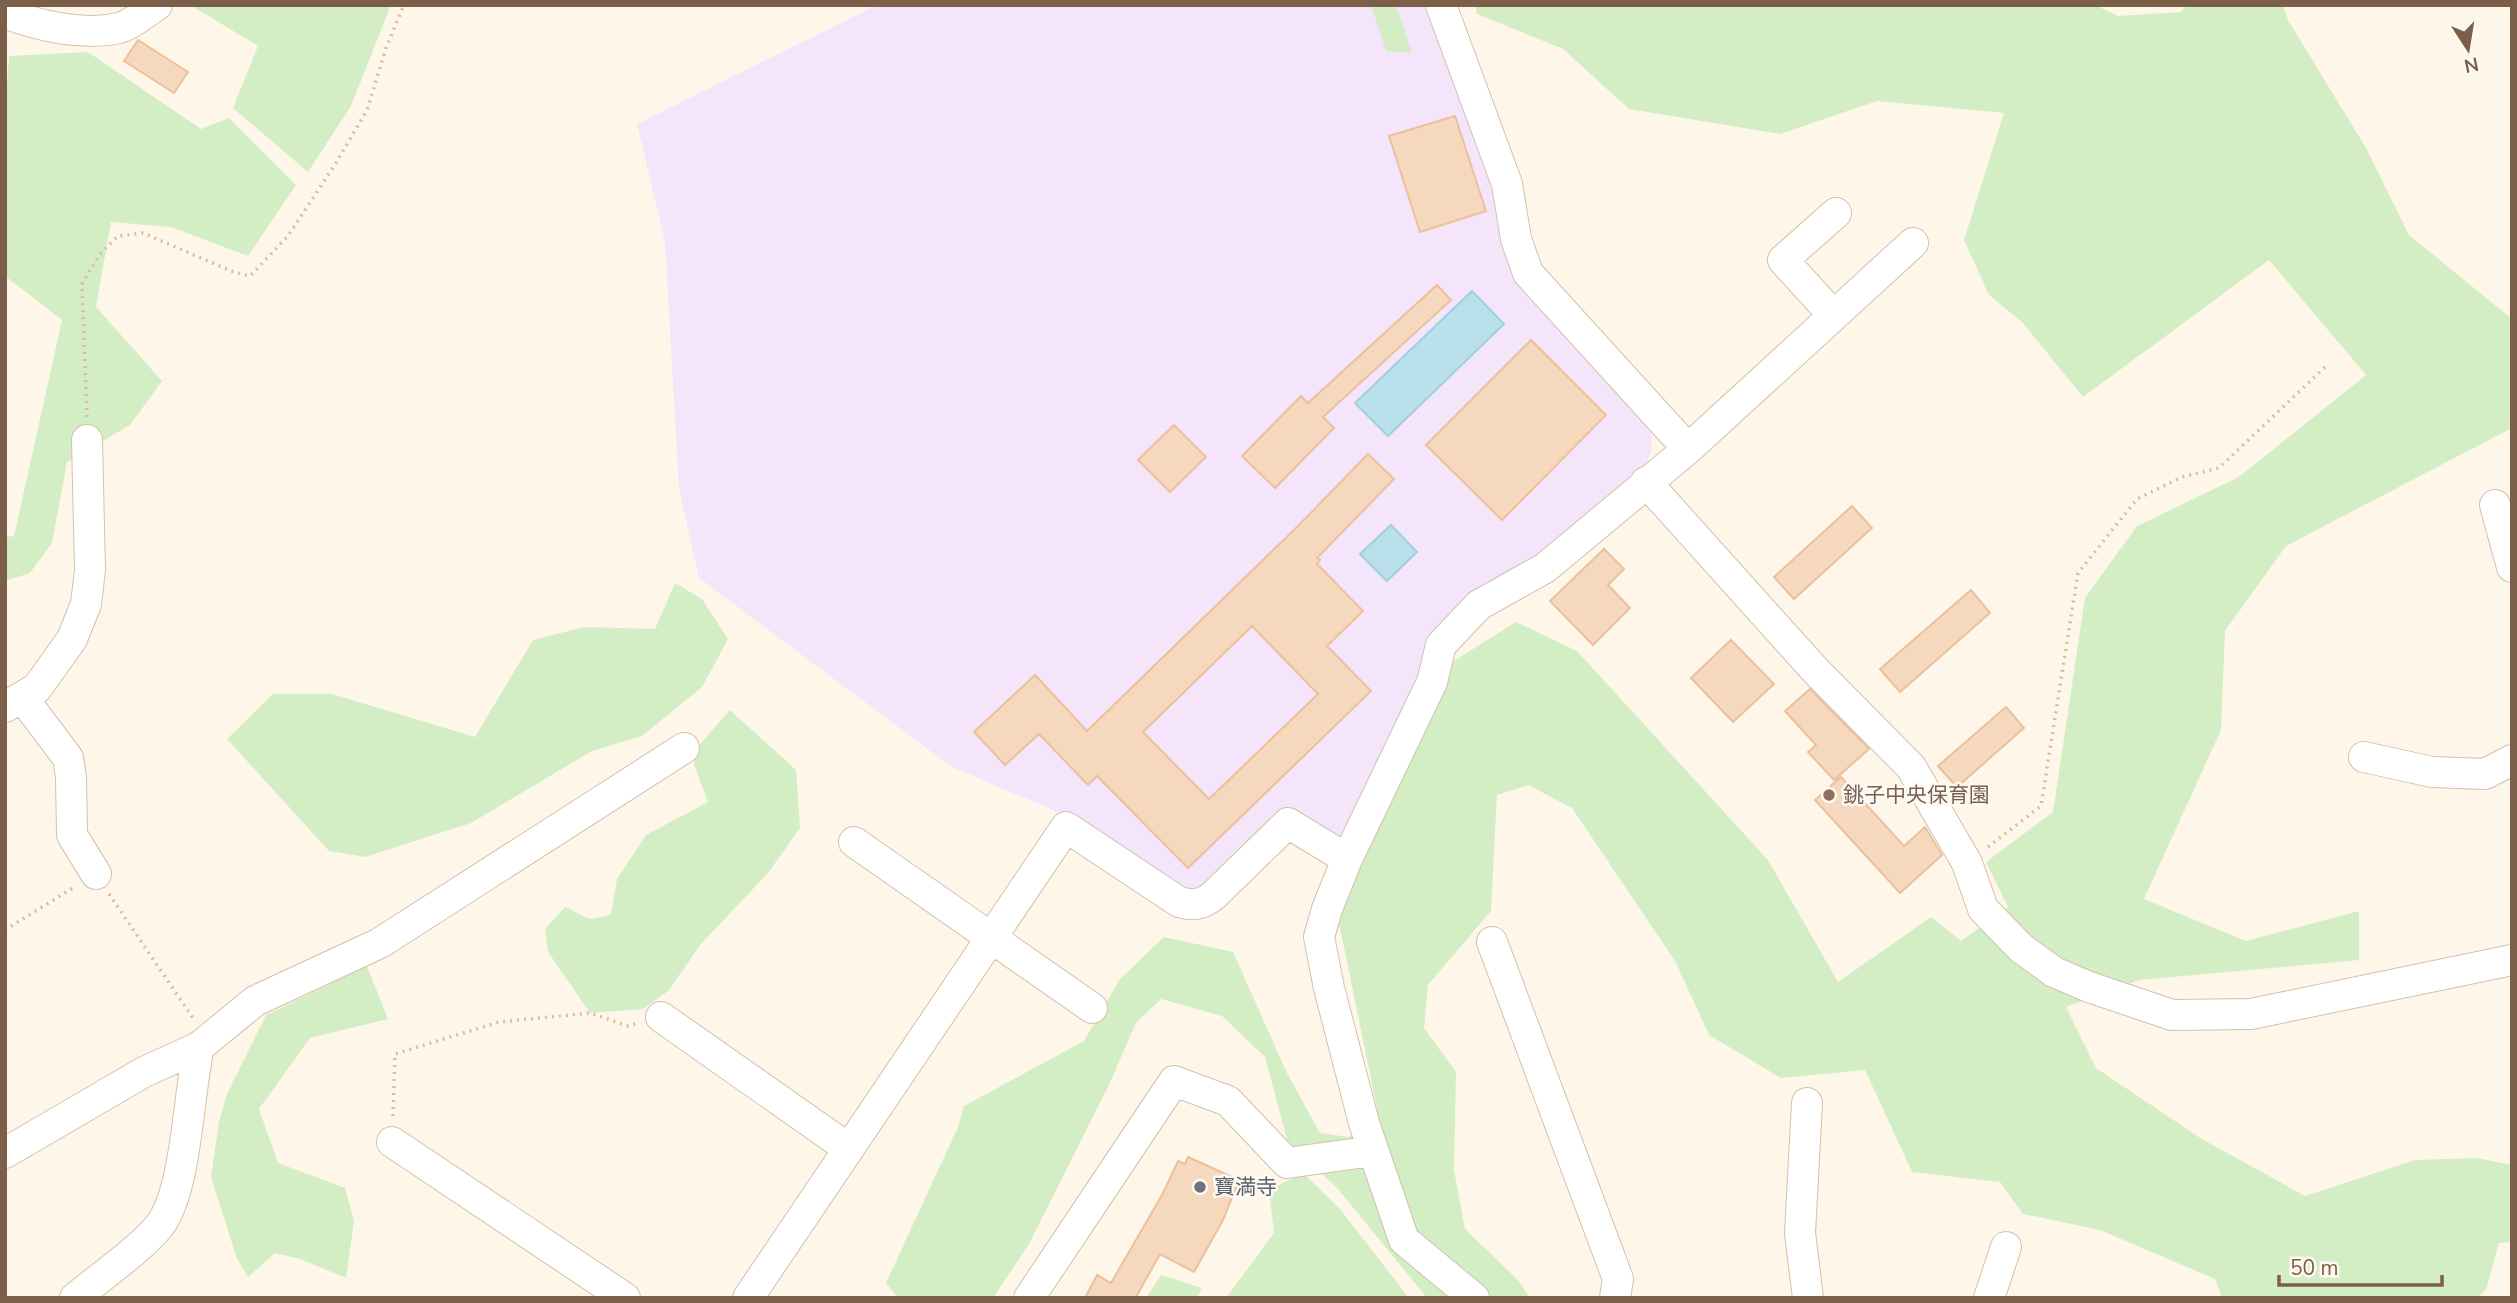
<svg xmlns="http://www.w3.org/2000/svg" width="2517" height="1303" viewBox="0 0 2517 1303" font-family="'Nunito Sans','Noto Sans JP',sans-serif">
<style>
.education{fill:#f5e5fb}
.green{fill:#d3eec5}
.water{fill:#bae0eb;stroke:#9fd0de;stroke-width:2}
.building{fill:#f6d8be;stroke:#ebc09c;stroke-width:2;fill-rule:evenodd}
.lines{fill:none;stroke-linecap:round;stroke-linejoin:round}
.minor-casing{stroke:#d3c0ac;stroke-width:32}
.path{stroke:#dcbba0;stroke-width:3.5;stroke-dasharray:2 5;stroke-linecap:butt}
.minor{stroke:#fff;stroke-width:30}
.education-dot{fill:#8d6e63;stroke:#fffaf1;stroke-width:2.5}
.worship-dot{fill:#6b7280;stroke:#fffaf1;stroke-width:2.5}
.labels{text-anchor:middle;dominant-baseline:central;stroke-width:5;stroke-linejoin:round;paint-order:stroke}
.education-label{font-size:21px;fill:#785e54;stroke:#fffaf1;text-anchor:start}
.worship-label{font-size:21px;fill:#5b616d;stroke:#fffaf1;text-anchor:start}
</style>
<rect width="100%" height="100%" fill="#fef7e9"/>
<path class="education" d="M877,5h553l63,167 13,71 143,179 3,15 -1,16 -7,16 -99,87 -66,36 -51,45 -5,45 -78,160 -58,-30 -75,75 -24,8 -126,-81 -112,-48 -251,-188 -20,-89 -14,-247 -28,-118z"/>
<path class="green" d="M190,5h201l-40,101 -43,66 -75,-64 25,-62z
M1371,5h25l16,48 -26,-2z
M1475,5h620l23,11 63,-4 6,-7h96l5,15 78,128 43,87 103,84v109l-226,118 -61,85 -4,99 -77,169 102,42 113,-30v49l-220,20 -73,27 30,61 106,71 103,57 110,-36 62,-2 35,7v77l-13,1 -13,47 -10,8h-254l-7,-19 -115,-49 -77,-16 -23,-32 -88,-10 -47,-102 -84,8 -72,-43 -34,-74 -103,-153 -44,-23 -31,10 -6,116 -63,74 -4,43 32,44 -2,98 11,59 53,51 12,18h-103l-89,-109 -51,-49 -22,-83 -43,-41 -61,-17 -25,24 -28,64 -79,157 -36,54h-95l-12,-15 72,-156 6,-21 120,-65 36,-62 44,-42 69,15 54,121 33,60 29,4 29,-24 -40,-195 116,-257 62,-39 61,29 191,209 70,122 93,-65 30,24 47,-34 -22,-45 67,-50 32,-214 52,-72 102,-49 127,-102 -97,-115 -186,137 -61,-75 -33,-27 -25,-55 40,-127 -127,-12 -97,33 -151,-25 -66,-60 -86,-35z
M88,52l113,77 28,-11 67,67 -48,71 -77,-29 -60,-5 -15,85 66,74 -32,44 -63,37 -15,81 -22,30 -25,8v-44l9,-1 48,-216 -57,-44v-165l4,-55z
M675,583l27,16 26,40 -26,48 -60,49 -50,15 -121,72 -106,34 -36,-6 -102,-112 46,-45h59l143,43 58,-97 51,-13 71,2z
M730,710l66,60 4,58 -32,45 -67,71 -33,47 -25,18 -53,4 -42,-61 -3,-23 20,-22 25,12 21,-4 6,-36 29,-44 62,-33 -14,-37 2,-16z
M367,966l21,53 -78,19 -51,71 19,54 67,25 9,33 -8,57 -46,-19 -25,-6 -27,24 -11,-18 -26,-82 8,-55 8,-28 39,-79z
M1303,1173l37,36 69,89h-183l48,-65 -5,-43z
M1161,1275l41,13 -5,10h-51z"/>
<path class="water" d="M1472,291l32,33 -116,112 -33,-33z
M1391,525l26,27 -30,29 -27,-27z"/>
<path class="building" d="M138,40l50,32 -14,21 -50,-32z
M1455,116l31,95 -66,21 -31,-96z
M1437,285l14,15 -128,117 11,11 -59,60 -33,-32 59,-60 7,7z
M1531,340l75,75 -104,105 -76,-75z
M1174,425l32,32 -36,35 -32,-32z
M1368,454l26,25 -77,79 3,2 -3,4 46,47 -36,35 44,45 -183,177 -91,-92 -9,9 -49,-51 -34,31 -31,-33 61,-57 52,56 211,-205zM1252,626l66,68 -109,105 -66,-67z
M1852,506l20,22 -78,71 -20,-22z
M1604,549l20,20 -16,16 22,23 -37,37 -43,-44z
M1971,590l19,23 -90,79 -20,-23z
M1731,640l43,44 -41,38 -42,-44z
M1810,689l59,60 -35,31 -26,-28 8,-7 -31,-34z
M2006,707l18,21 -67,59 -19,-21z
M1841,777l63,69 21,-19 17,28 -42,38 -85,-93z
M1188,1157l51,23 -16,40 -29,52 -34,-18 -24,43 2,1h-53l12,-23 14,8 51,-88 16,-34 7,3z"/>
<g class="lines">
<defs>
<path id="minor" d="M1441,5l66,179 9,55 12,34 160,176
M5,13c34,13 78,23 114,15 12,-3 27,-16 38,-23
M1833,315l-50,-55 53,-47
M1646,482l169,188 96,97 56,96 16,46 38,39 33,24 35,15 83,28 79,-1 261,-54
M2495,505l17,62
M22,697l46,61 3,19 1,58 24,39
M5,707l32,-19 35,-49 14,-35 4,-34 -3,-130
M2364,757l68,15 53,2 27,-14
M854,842l238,166
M1492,942l126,337 -3,19
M661,1017l188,132
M1807,1103l-7,130 8,65
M392,1142l233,156
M5,1153l139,-81 55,-25 56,-46 125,-58 304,-195
M75,1298c24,-20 67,-50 85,-73 27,-36 28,-131 39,-178
M748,1298l318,-471 113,75c14,4 23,3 35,-7l74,-72 59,36
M1029,1298l145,-217 54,20 59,62 86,-12
M1474,1298l-70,-58 -40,-117 -35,-135 -10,-51 8,-28 20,-50 85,-177 9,-37 38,-40 66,-37 143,-119 225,-206
M1989,1298l17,-51"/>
</defs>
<use href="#minor" class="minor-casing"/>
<path class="path" d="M87,417l-5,-133 18,-30 18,-18 25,-3 88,38 19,5 38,-40 48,-73 31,-53 19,-62 18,-43
M1988,847l53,-41 37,-233 59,-74 45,-22 37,-9 106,-101
M109,894l84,124
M5,930l71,-44
M393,1116l2,-62 104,-32 91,-9 38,13 11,-3"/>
<use href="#minor" class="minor"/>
</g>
<circle class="education-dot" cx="1829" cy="795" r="7"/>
<circle class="worship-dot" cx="1200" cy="1187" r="7"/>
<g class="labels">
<g class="education-label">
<text x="1843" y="795">銚子中央保育園</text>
</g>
<g class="worship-label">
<text x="1214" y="1187">寶満寺</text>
</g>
</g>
<rect width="2517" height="1303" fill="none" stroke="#7c5f49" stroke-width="14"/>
<g transform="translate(2468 49) rotate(168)" stroke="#fffaf1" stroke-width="5" paint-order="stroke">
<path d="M0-5L12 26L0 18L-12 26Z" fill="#7c5f49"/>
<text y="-10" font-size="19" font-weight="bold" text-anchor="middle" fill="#7c5f49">N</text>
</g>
<path d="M2279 1275v10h163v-10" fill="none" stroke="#7c5f49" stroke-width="3.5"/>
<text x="2290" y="1275" font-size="21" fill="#7c5f49" stroke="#fffaf1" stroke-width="5" paint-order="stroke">50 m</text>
</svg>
